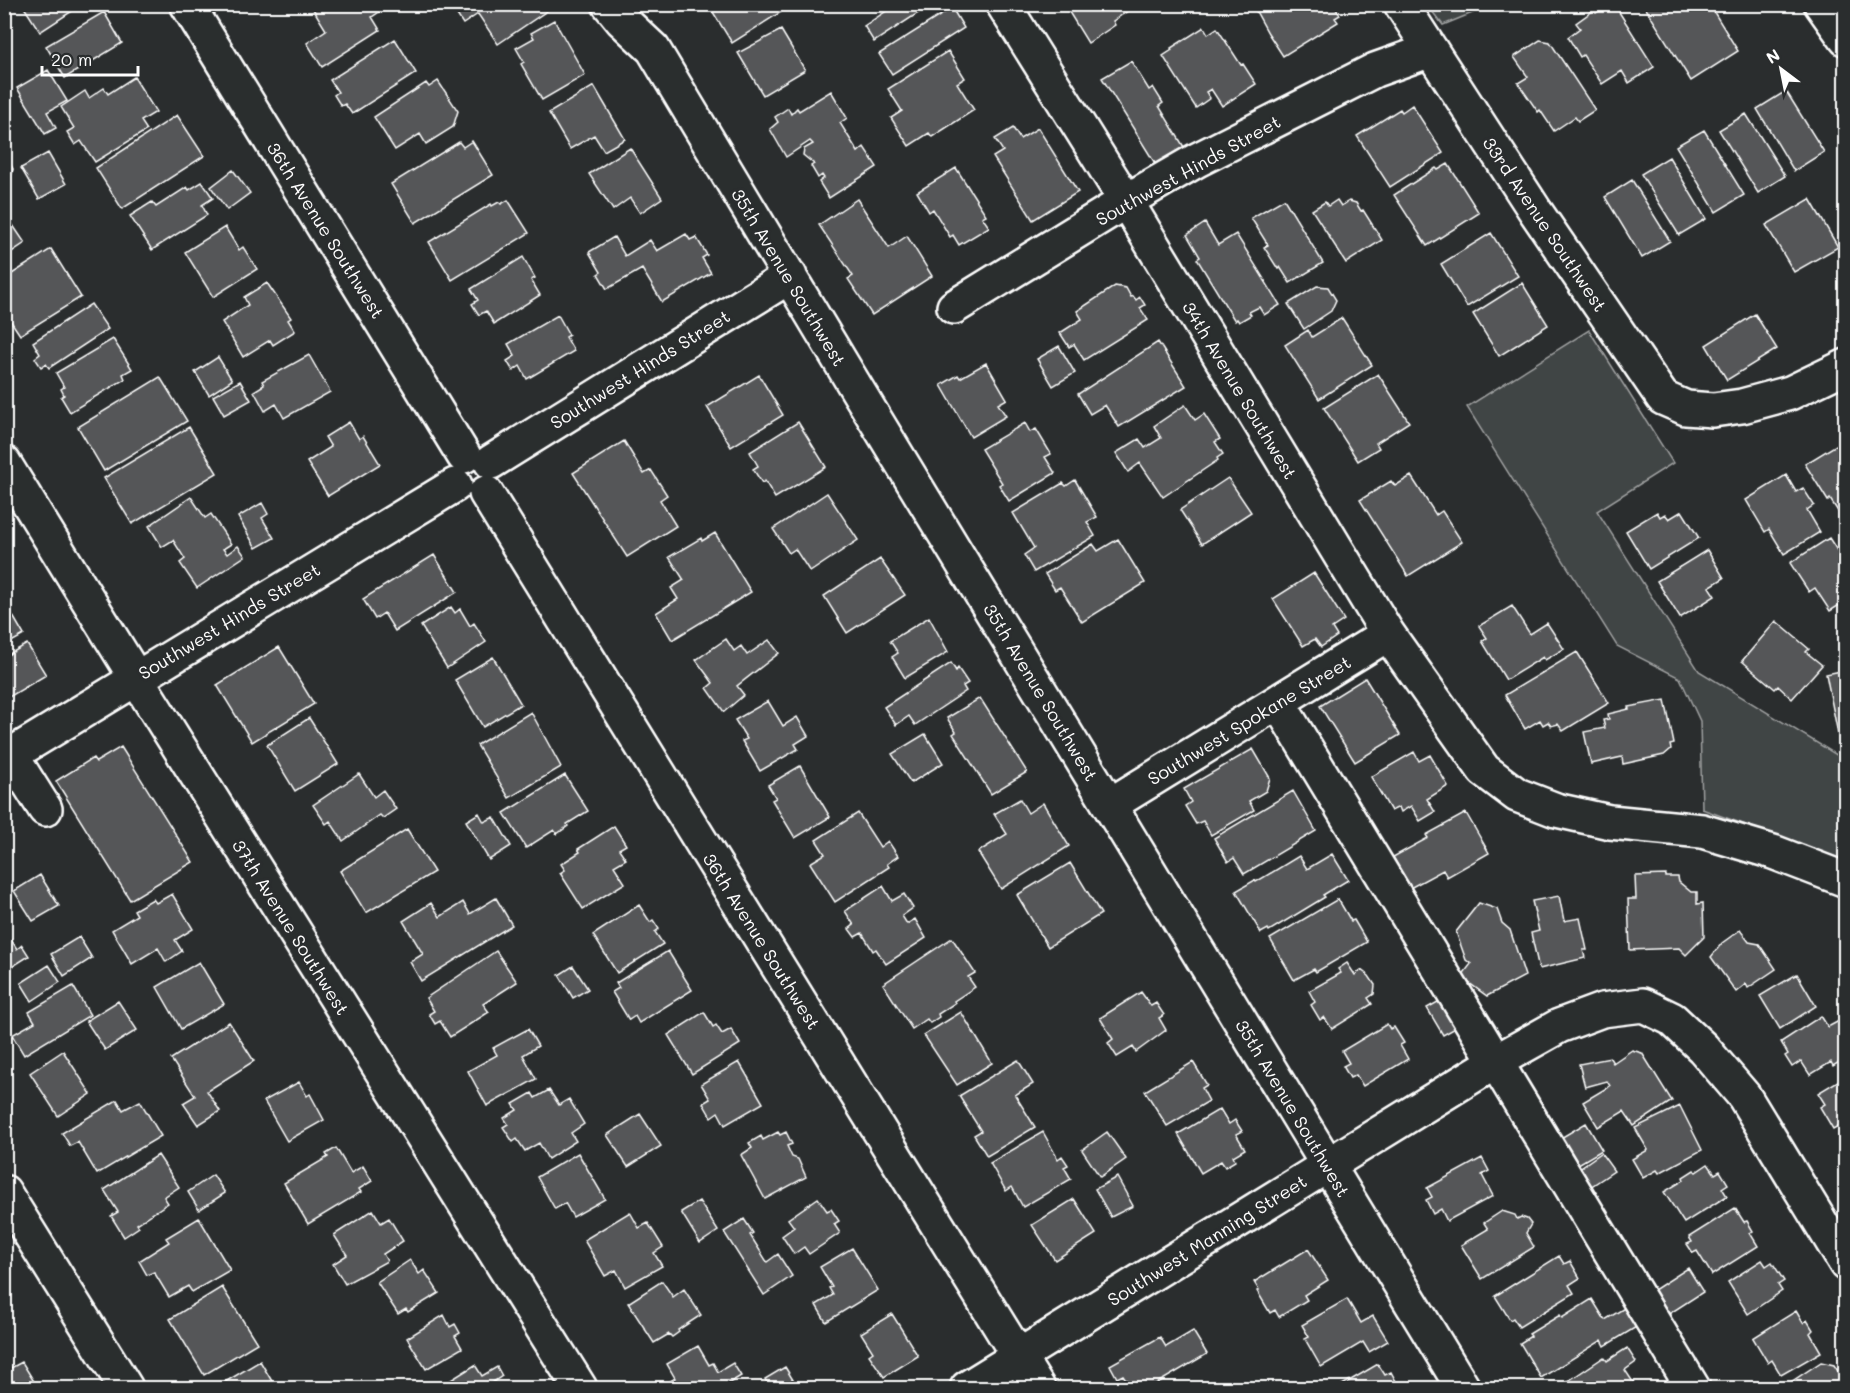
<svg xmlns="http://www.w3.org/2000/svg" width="1850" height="1393" viewBox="0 0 1850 1393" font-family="Mali,sans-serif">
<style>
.green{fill:#414445;stroke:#a0a2a2;stroke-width:1.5}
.building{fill:#555758;stroke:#fff;stroke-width:1.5}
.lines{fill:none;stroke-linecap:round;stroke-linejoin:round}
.minor-casing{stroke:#fff;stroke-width:38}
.minor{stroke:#2a2d2e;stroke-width:33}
.labels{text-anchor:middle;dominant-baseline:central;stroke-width:6;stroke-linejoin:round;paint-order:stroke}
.street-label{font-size:18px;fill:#fff;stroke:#2a2d2e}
</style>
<rect width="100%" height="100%" fill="#2a2d2e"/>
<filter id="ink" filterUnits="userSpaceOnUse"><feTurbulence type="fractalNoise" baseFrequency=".0167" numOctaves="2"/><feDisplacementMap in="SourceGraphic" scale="12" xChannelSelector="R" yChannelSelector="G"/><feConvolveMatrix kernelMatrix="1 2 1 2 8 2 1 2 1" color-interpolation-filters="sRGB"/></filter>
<g filter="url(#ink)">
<path class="green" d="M1427,5h65l-49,20z
M1589,330l84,133 -76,48 102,160 146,89v101l-143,-52 -2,-88 -20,-43 -63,-32 -150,-239z"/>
<path class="building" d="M22,4h61l-43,28z
M310,4h81l-19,13 8,13 -58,37 -15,-24 19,-13z
M450,4h98l3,4 -53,36 -20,-30 -15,10z
M708,4h68l5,8 -49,31z
M897,4h35l-58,38 -10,-16z
M1064,4h74l-25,17 2,4 -27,18z
M1252,4h81l7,11 -5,3 3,4 -55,34 -15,-23z
M1609,4h5l40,63 -25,16 -7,-12 -20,13 -19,-29 -3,2 -12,-20 12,-9 -4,-5 18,-13 2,3z
M1643,4h66l29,47 -47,30z
M952,8l12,20 -72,46 -13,-20z
M104,12l18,31 -57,35 -19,-32z
M554,20l31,55 -43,25 -21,-36 3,-2 -8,-14 18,-10 -3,-5z
M1204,27l4,7 9,-6 24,37 2,-1 13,20 -34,22 -11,-17 -5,3 4,6 -14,10 -33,-52 9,-6 -1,-2z
M781,30l24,40 -42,25 -25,-42z
M395,39l21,34 -64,41 -7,-10 -4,2 -7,-11 4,-3 -8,-12z
M1540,40l10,2 45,68 -17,11 -3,-4 -21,14 -14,-21 -2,2 -20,-29 10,-6 -14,-20z
M948,51l17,27 -8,5 17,27 -42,27 -3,-4 -20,13 -18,-28 11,-7 -14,-22z
M1131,61l18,29 4,-3 10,16 -4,3 25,41 -28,18 -54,-87z
M48,70l19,31 -20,11 9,16 -11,6 -28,-46z
M134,77l22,35 -15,9 6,9 -52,32 -14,-21 -6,4 -8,-13 7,-4 -13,-21 24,-16 4,7 15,-10 4,6z
M438,81l20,30 -5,16 -27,17 -6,-10 -25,16 -21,-33 52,-34 3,4z
M594,86l31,53 -21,12 -10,-16 -24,14 -21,-36z
M831,91l16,27 -7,5 18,29 6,-5 13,20 -48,31 -10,-16 5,-4 -2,-3 -4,3 -7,-12 3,-2 -11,-9 1,-6 9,-5 -3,-3 -24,16 -16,-28 8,-7 -3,-5 13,-9 3,6 6,-6 2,3z
M1786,91l38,61 -30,19 -37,-62z
M1412,105l31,48 -53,34 -33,-51 43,-27 2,3z
M1746,114l39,62 -27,17 -39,-63z
M177,115l27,41 -82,53 -26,-41z
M1013,128l7,11 18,-11 40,64 -45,28 -40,-63 10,-6 -8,-12z
M1704,130l40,65 -28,17 -40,-66z
M472,141l21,34 -78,48 -24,-39 68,-42 4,5z
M630,148l32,50 -22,15 -10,-15 -17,12 -24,-36z
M4,153l9,16 -5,18 -4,3z
M48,153l18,31 -27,15 -18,-31z
M1669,157l37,62 -27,16 -38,-61z
M1448,164l31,49 -52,33 -33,-51 42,-27 2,2z
M956,168l30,47 -4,2 7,10 -30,18 -6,-10 -3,2 -17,-28 -4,3 -12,-20z
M233,170l17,23 -23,17 -16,-23z
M1632,180l38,61 -28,17 -37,-61z
M202,182l11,16 -11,7 5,10 -55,35 -22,-34 22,-14 4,5 31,-20 2,3z
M857,199l32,49 18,-12 25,40 -60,39 -24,-36 5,-3 -34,-51z
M1284,199l39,64 -33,20 -10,-16 -2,2 -14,-22 4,-2 -17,-27z
M1810,199l28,48 -44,25 -28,-47z
M508,200l21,33 -77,47 -23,-38 62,-38 1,2 7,-4 2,2z
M1337,200l4,6 8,-5 7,2 5,8 2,-1 19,30 -36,23 -34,-53 13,-8 3,4z
M4,212l21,31 -21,14z
M1205,223l13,22 18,-11 44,71 -16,10 -5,-8 -10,5 2,3 -12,7 -2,-3 -2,2 -38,-62 3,-2 -13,-22z
M225,227l14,23 4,-3 14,22 -44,28 -28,-45z
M1491,233l27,43 -51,31 -26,-43z
M686,234l4,6 6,-3 11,18 -5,3 9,15 -49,29 -20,-33 -35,20 -9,-15 3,-2 -12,-20 25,-15 11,19 25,-16 7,11z
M51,249l30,48 -61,38 -16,-24v-32z
M523,257l12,21 -4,2 9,15 -46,29 -8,-13 -7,4 -7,-11 6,-4 -7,-11z
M267,283l24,35 -3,2 7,11 -22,14 -3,-5 -27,17 -21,-35 26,-17 -4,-8z
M1522,283l26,42 -49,31 -26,-42z
M1115,286l11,2 5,9 2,-1 3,4 4,-3 5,8 -5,3 8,12 -64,40 -10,-16 -5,3 -9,-14 22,-14 -5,-8z
M1317,286l11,1 8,13 -5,11 -27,18 -16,-25z
M91,304l17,25 -59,39 -3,-4 -5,3 -6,-9 5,-4 -7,-12z
M1755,314l22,35 -50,31 -21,-35z
M558,315l11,20 -3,2 8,14 -47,28 -7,-13 -7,5 -6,-10 8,-5 -7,-12z
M1342,318l30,47 -53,34 -34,-54 23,-15 4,7z
M113,339l19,30 -9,5 2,5 -55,33 -9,-15 3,-2 -3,-6 3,-2 -8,-14z
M1158,342l28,44 -67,41 -14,-22 -15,9 -12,-20z
M1059,346l16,27 -22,13 -16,-27z
M309,355l21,37 -46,26 -8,-14 -11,7 -11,-20 10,-6 -2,-4z
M218,357l14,23 -23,15 -14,-23z
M986,363l21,36 -9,5 8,12 -35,21 -30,-52 17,-10 2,3z
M1378,374l31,48 -33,21 3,5 -21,13 -34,-53z
M759,375l24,40 -52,32 -24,-40z
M160,377l27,44 -83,50 -26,-44z
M240,381l11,19 -27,15 -11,-19z
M1185,405l10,15 9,-6 16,25 -5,3 8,12 -6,4 1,2 -55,37 -23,-34 -12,9 -12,-19 23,-14 6,9 16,-10 -7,-12z
M349,422l10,17 4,-3 17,28 -52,32 -21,-34 24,-15 -6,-10z
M798,422l28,45 -51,31 -10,-17 -3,2 -9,-14 5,-3 -8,-14z
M1025,423l5,9 6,-3 15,25 -6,3 10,16 -46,28 -10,-16 3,-2 -21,-34z
M189,427l28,46 -85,51 -28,-46z
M1846,439v74l-5,3 -11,-17 -2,2 -23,-37z
M624,441l20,33 7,-4 16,25 -7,5 16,26 -49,31 -54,-84z
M1786,475l10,17 7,-4 11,17 -7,5 13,22 -36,22 -15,-25 -4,3 -19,-32z
M1411,476l25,39 6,-4 20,31 -54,34 -48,-76 31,-19 4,5z
M1228,478l23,34 -49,32 -22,-34z
M1075,480l22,37 -10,5 8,14 -61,36 -10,-17 10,-7 -21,-35 50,-30 3,3z
M827,493l31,47 -48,32 -15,-23 -6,4 -16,-24z
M191,497l14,21 6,-4 20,30 -8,5 4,5 11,-8 7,10 -48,32 -17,-25 5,-4 -12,-19 -11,7 -13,-21z
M262,503l6,11 -6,4 12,20 -18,10 -18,-31z
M1682,511l17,27 -50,31 -23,-38 31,-19 3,5 5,-3 4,5z
M715,533l36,59 -79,48 -16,-27 22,-14 -7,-11 13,-8 -15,-23 32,-19 1,3z
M1829,538l17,26v37l-16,10 -15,-23 -6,4 -19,-29z
M1118,539l27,44 -63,39 -22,-35 -5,3 -10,-16 48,-30 5,7z
M1707,550l17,28 -15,9 6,9 -35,22 -23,-37z
M434,555l23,37 -62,39 -11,-18 -9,6 -12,-20z
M880,559l25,36 -58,38 -23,-37z
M1314,573l30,47 -12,8 5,8 -16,11 -6,-8 -12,7 -30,-47z
M6,604l18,31 -20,11v-41z
M1512,606l18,28 17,-11 17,26 -19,11 -2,-3 -37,23 -24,-39 5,-3 -8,-12z
M451,607l4,6 5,-4 10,17 4,-3 12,19 -39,26 -26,-42z
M929,617l19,35 -43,26 -13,-21 6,-4 -8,-12z
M1776,621l33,28 -3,3 16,13 -30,34 -14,-13 -3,3 -33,-28z
M726,639l8,12 7,-5 6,9 22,-15 10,13 -42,33 7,9 -20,17 -17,-24 6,-5 -17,-23z
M27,644l19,31 -42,25v-43z
M279,647l35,57 -62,38 -35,-57z
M1577,652l32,51 -46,28 -5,-7 -7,2 -3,-4 -5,3 -3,-5 -15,9 -20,-34z
M493,657l28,47 -38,23 -28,-47z
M951,663l5,8 2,-3 10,15 -5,3 3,5 -51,34 -6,-9 -13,9 -12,-18z
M1846,670v63l-8,1 -12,-60z
M1365,678l35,57 -45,27 -35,-56z
M980,698l47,74 -36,22 -38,-60 3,-2 -9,-14z
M1665,700l9,44 -4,1 1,4 -7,6 -41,9 -1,-7 -31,7 -7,-32 21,-4 -2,-8 6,-1 -1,-5 21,-5 -1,-2z
M768,701l15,25 14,-9 11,19 -13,8 3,5 -38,22 -18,-30 5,-2 -12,-19z
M531,712l30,55 -52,31 -32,-53z
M309,718l29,46 -43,27 -28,-46z
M925,734l18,29 -32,20 -19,-29z
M121,747l72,115 -63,38 -74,-119 37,-23 3,4z
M1253,749l17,29 -4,13 -17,10 5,9 -43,25 -8,-14 -7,3 -11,-18 6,-4 -7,-13z
M1414,752l5,9 11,-6 18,31 -21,13 8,13 -15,9 -9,-15 -10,6 -2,-5 -8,4 -20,-34z
M800,766l30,51 -35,21 -23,-38 4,-2 -8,-13z
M359,774l15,23 9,-7 13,19 -13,9 -3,-3 -37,26 -13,-20 -4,3 -13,-19z
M565,775l23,36 -21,13 1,2 -11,8 -3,-4 -28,18 -22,-35z
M1293,791l23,40 -72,43 -10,-16 -6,4 -14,-24z
M1020,799l8,14 15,-10 26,43 -68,43 -23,-37 29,-18 -13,-20z
M479,813l5,9 10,-5 17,29 -22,14 -23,-39z
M858,813l22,34 8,-6 10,15 -11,8 2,3 -54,35 -25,-39 15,-9 -9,-14z
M1466,813l23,40 -42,24 -4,-7 -33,18 -17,-31 35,-19 -2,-3z
M614,826l12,19 -7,4 7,10 -12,7 11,17 -42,26 -23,-36 5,-3 -4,-6 19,-12 -2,-3z
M407,829l27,43 -68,41 -26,-42z
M1332,854l16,26 -25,15 2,2 -56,34 -1,-2 -7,4 -25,-42 19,-11 1,2 43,-26 8,13z
M1070,863l31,51 -53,33 -31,-52z
M40,875l19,31 -26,15 -19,-30z
M1666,875v2h12l1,5 12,10h6v12l6,-1 1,34 -18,18 -7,-7 -49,2 -2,-51h8l-1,-23z
M883,886l9,15 12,-7 9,14 -11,8 5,8 8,-5 11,19 -40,26 -10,-15 -3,2 -11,-18 -7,4 -6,-8 5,-4 -9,-14z
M172,894l21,35 -18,11 7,11 -16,11 -8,-14 -26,16 -20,-34 25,-15 -3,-5 19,-11 3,4z
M1559,896l5,25 16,-3 7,32h-4l2,8 -46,11 -8,-36 8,-2 -7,-30z
M496,898l16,27 -91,56 -11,-19 13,-8 -20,-33 28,-18 9,14 23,-15 7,12z
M1338,899l13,22 3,-1 13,22 -51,30 -2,-3 -20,11 -24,-41z
M1479,903l18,6 5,14 8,7 15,46 -38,20 -26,-19 10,-13 -5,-4 -10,-28z
M639,905l11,17 3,-2 6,9 -4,3 8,12 -46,29 -24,-38z
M4,929l13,20 5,-4 7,11 -25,16z
M1740,930l9,12 10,2 17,25 -28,19 -2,-4 -10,8 -25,-35 11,-14z
M79,937l13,21 -28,18 -13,-22z
M952,938l23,35 -7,4 7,10 -21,14 1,2 -17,11 1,3 -9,6 -3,-4 -15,10 -29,-45z
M496,951l21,31 -34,22 6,8 -39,25 -10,-16 -5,3 -6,-10 5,-3 -8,-13z
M668,951l24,39 -53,33 -4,-7 -6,4 -17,-28 7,-4 -3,-5z
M199,962l25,42 -43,25 -24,-42z
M1347,963l8,12 6,-5 8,6 6,9 -1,9 -6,4 4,6 -40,25 -8,-12 -4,3 -9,-15 4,-3 -6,-11 32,-18 -3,-4z
M49,965l11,17 -28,19 -11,-18z
M573,966l15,23 -15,9 -14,-23z
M1797,974l19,32 -36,23 -20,-33z
M73,986l17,29 -66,40 -12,-20 23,-13 -6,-10z
M1141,992l10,14 5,-3 8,12 -5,3 7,12 -30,22 -3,-5 -16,10 -9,-14 5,-4 -13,-21z
M1445,998l16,27 -18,10 -16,-27z
M118,1001l19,29 -32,20 -19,-29z
M704,1012l9,15 3,-2 6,9 9,-5 9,15 -48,30 -24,-39z
M961,1012l31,51 -35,22 -33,-50z
M1821,1016l7,11 11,-6 7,10v27l-13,8 -2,-4 -21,13 -9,-14 -9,6 -7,-11 3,-2 -7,-12z
M229,1022l25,39 -47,30 13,20 -22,14 -15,-22 12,-7 -24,-37z
M1387,1024l3,5 4,-2 10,16 -4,2 8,14 -45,27 -7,-11 -6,3 -7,-12 6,-3 -7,-12z
M528,1029l10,17 -15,9 13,24 -49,27 -19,-35 29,-16 -4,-7z
M1632,1050l10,3 30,48 -38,25 -10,-15 -26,16 -15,-25 27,-16 -3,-5 -22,6 -6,-23 31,-6 3,5z
M63,1051l28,43 -33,22 -28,-43z
M1018,1060l15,24 -18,11 20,32 -48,29 -13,-21 7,-4 -22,-35z
M739,1062l24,41 -38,22 -7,-13 -7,5 -8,-14 7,-4 -9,-15z
M1193,1062l14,23 -5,3 7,13 -42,25 -22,-35z
M1846,1076v49l-6,4 -2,-3 -5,3 -13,-22 5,-3 -7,-11z
M299,1082l8,14 3,-2 14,26 -37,21 -23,-40z
M549,1090l10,15 10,-6 15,25 -13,9 5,8 -28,18 -9,-16 -14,8 -8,-12 -4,3 -10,-15 5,-3 -4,-6 13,-8 -4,-6 19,-11 3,5z
M117,1100l6,10 17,-9 21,35 -64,38 -19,-32 -8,4 -8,-13z
M1680,1106l22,44 -43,23 -2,-3 -14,8 -11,-19 16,-9 -13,-22z
M1220,1109l9,15 6,-4 7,11 -6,3 9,15 -12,7 2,5 -10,6 -4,-6 -20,12 -23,-39z
M640,1114l21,32 -33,21 -21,-32z
M1586,1123l16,27 -27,16 -16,-27z
M778,1132l2,3 6,-3 6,12 -5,2 5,11 6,2 8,18 -41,22 -24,-44 11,-7 -3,-5 12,-7 2,4z
M1043,1132l15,27 4,-3 6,9 -4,2 7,12 -48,28 -11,-20 -6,4 -16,-28z
M1107,1132l19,27 -26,18 -18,-27z
M336,1148l15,25 12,-7 9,15 -13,8 2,3 -53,32 -24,-41 44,-26 -2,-3z
M578,1153l27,46 -32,18 -8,-14 -10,6 -18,-32z
M1601,1153l13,18 -24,16 -12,-18z
M158,1155l21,32 -15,10 4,6 -31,21 2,3 -15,10 -13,-21 7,-4 -14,-22z
M1482,1158l7,13 -7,4 11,21 -46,25 -6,-12 -8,5 -7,-14 6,-3 -5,-9z
M1708,1164l7,10 5,-3 8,13 -6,4 5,8 -43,27 -20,-31 20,-12 -1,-3 11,-7 2,2z
M213,1175l12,18 -26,17 -11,-18z
M1117,1177l16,29 -22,11 -16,-28z
M818,1198l9,13 4,-2 8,12 -5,3 6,9 -31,21 -5,-7 -10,7 -12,-18 12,-9 -6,-8z
M1074,1199l22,35 -41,26 -23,-35z
M699,1201l19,30 -18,12 -19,-31z
M1735,1208l9,14 3,-1 6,10 -3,2 8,13 -46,29 -15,-24 -4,2 -6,-9 5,-2 -3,-5z
M373,1210l8,13 8,-5 14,23 -20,13 4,7 -42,23 -12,-20 14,-9 -13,-20z
M1502,1211l13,4 2,4 4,-2 6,2 4,5 -5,9 8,14 -52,32 -21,-34 27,-16 -4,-6z
M630,1212l9,16 9,-5 15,24 -9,6 8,13 -37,21 -9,-17 -11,6 -21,-36z
M199,1218l31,52 -38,22 -4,-6 -19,11 -15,-25 -7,3 -8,-14 30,-19 -3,-4z
M744,1219l9,14 -3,2 17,27 11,-8 14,22 -28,19 -40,-63z
M852,1248l26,42 -52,32 -10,-17 17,-10 -4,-7 3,-1 -12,-20z
M1308,1249l20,31 -24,15 3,5 -28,17 -4,-7 -5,3 -13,-22 2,-1 -5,-8z
M1559,1256l5,8 6,-3 10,17 -11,7 5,8 -55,34 -6,-9 -3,2 -15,-24z
M410,1260l9,14 5,-4 15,23 -31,19 -2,-3 -8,5 -21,-32z
M1762,1260l4,6 6,-4 12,19 -6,4 4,6 -34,23 -20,-32z
M1688,1268l15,24 -34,22 -15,-24z
M662,1281l11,16 11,-8 17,26 -23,15 1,2 -7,5 -3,-3 -15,9 -26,-40z
M222,1287l35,56 -53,32 -34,-56z
M1347,1299l14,24 12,-7 15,25 -19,11 -6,-10 -42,25 -16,-28 4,-2 -7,-12z
M1592,1299l13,21 21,-13 12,19 -33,20 -3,-6 -61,38 -21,-35 11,-7 -2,-2 31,-19 2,3z
M1796,1311l7,12 4,-3 6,10 -3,3 11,19 -40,23 -9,-15 -4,3 -15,-25z
M892,1314l26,42 -34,21 -15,-22 4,-3 -12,-19z
M444,1315l6,12 5,-3 5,9 -5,3 7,12 -36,21 -19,-31z
M1193,1331l14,23 -58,34h-17l-9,-13 -6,3 -7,-13 50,-28 6,10z
M698,1346l11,19 4,-2 5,9 15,-9 8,13 -20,12h-48l-4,-6 6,-4 -8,-14z
M1627,1348l9,14 -11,8 12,18h-79l46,-31 3,4z
M4,1357l7,11 11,-6 16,26h-34z
M260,1361l16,27h-61z
M1821,1362l13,3 12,18v5h-55l-3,-4z
M1378,1364l7,11 6,-3 7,13 -5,3h-56z
M475,1365l7,11 15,-9 5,9 -10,7 4,5h-58z
M785,1367l13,21h-28l-5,-9z"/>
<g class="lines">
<defs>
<path id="minor" d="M187,4l277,452
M609,4l13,16 31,29 205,342 605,997
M1003,4l123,197 262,433 96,136 33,25 39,15 54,12 92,9 71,21 73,28
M1401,4l135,208 127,186 23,10 27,2 29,-4 48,-13 56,-27
M1821,4l25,35
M954,307l172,-106 71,-41 178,-90 56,-20
M491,462l299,-186
M4,463l132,215 444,710
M486,493l552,895
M1278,702l415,686
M11,755l34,54
M4,759l451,-274
M1110,805l278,-171
M4,1192l122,196
M967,1388l528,-326 64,-36 43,-16 41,-5 29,14 31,29 41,48 102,168"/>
</defs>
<use href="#minor" class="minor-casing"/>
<use href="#minor" class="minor"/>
</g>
</g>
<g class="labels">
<g class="street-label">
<text transform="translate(1188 170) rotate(-29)">Southwest Hinds Street</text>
<text transform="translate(1545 224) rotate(56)">33rd Avenue Southwest</text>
<text transform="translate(326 230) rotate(58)">36th Avenue Southwest</text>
<text transform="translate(789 277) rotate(59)">35th Avenue Southwest</text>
<text transform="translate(640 369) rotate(-32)">Southwest Hinds Street</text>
<text transform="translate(1240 390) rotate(59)">34th Avenue Southwest</text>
<text transform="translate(229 621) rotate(-31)">Southwest Hinds Street</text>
<text transform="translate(1041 692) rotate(59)">35th Avenue Southwest</text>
<text transform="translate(1249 720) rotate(-31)">Southwest Spokane Street</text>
<text transform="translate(291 927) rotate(58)">37th Avenue Southwest</text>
<text transform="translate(762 941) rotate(58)">36th Avenue Southwest</text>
<text transform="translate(1293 1108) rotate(59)">35th Avenue Southwest</text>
<text transform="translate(1207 1240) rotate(-32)">Southwest Manning Street</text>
</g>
</g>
<rect width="1850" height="1393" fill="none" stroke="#2a2d2e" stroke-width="24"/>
<rect x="12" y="12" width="1826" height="1369" fill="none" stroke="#fff" stroke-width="2" filter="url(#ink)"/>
<g transform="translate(1781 69) rotate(328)" stroke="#2a2d2e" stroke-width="4.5" paint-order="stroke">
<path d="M0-4.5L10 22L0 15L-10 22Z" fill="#ffffff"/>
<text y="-9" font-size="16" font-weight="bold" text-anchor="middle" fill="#ffffff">N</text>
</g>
<path d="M42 66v9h96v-9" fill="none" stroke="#ffffff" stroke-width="3"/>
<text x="51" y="66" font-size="18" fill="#ffffff" stroke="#2a2d2e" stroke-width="4.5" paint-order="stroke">20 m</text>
</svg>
